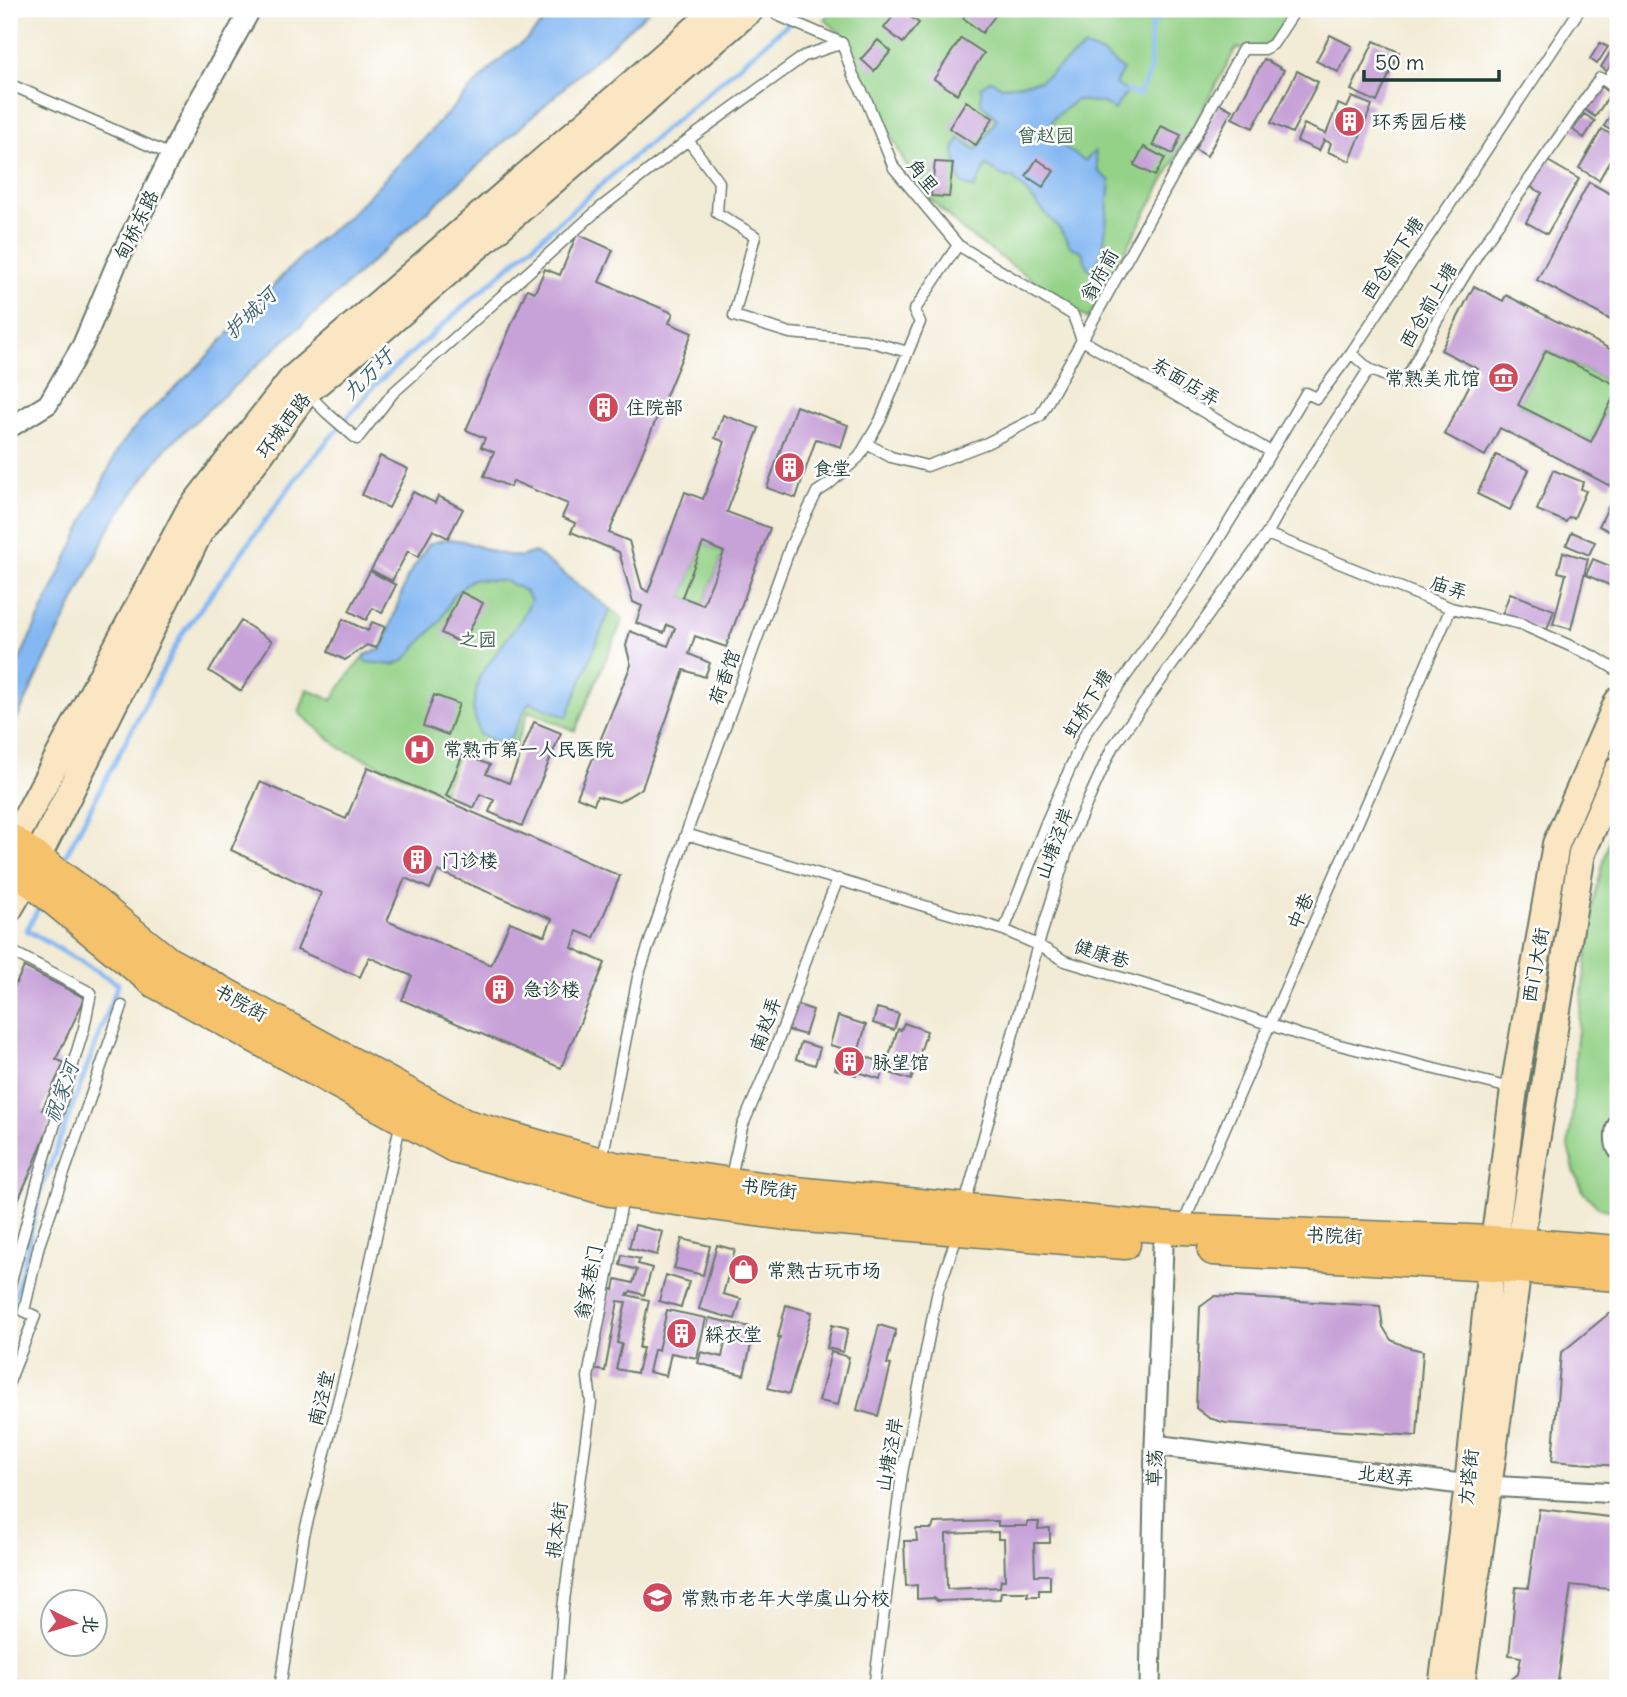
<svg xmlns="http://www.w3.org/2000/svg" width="1627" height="1697" viewBox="0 0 1627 1697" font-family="Delius,'LXGW WenKai TC',sans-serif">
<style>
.green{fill:#94d288;stroke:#5a885e;stroke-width:2}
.water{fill:#84b8f2;stroke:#527a93;stroke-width:2}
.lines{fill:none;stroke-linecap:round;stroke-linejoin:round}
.stream{stroke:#84b8f2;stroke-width:5}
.building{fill:#c7a2d8;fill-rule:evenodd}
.lane-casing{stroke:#697a6c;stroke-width:13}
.street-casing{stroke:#697a6c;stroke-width:23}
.secondary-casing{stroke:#697a6c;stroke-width:30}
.primary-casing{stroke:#697a6c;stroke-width:33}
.lane{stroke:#fff;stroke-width:10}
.street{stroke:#fff;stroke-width:19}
.secondary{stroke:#fbe6c4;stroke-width:26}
.primary{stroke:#f5c16b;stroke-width:30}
.labels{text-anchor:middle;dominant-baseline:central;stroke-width:5;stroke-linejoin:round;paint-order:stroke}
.poi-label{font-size:19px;fill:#1f3d34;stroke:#fff;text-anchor:start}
.park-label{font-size:19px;fill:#3c6249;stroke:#fff}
.street-label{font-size:19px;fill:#1f3d34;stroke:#fff}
.water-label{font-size:21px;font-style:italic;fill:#3d626d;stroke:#fff}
</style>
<rect width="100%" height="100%" fill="#fff"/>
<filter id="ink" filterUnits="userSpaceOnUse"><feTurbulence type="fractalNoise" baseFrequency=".0143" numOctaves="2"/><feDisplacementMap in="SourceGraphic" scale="14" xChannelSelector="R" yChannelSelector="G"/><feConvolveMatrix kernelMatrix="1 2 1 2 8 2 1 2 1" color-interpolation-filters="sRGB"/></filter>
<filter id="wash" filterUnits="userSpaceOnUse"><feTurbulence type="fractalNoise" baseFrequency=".00686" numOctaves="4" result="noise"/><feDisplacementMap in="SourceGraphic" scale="28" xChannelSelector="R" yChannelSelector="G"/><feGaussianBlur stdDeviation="1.57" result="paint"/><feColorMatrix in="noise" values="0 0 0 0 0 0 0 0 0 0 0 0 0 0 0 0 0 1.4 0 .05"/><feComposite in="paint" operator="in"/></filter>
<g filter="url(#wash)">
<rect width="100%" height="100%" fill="#f2ebd5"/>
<path class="green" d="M834,9h462l-31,40 -29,-1 -148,271 -123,-87 -36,-34 -24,-35 -65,-130 -16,-14z
M1546,350l72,36 -27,56 -73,-37z
M445,539l18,2 33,12 24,4 15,-5 88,67 -48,112 -46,-20 -17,43 -37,-10 -15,6 -17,43 -103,-45 -41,-35 8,-24 25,11 15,-23 18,-22 17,-6 25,-71 22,-34z
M703,543l21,9 -21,53 -21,-8z
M1612,829l6,2v294l-4,41 4,7v40l-20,-6 -15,-15 -8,-19 -7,-26 5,-38 3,-62 17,-144z"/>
<path class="water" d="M556,9h95l-483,437 -29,38 -29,43 -101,208v-53l109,-233 21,-27 62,-59 84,-90 33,-33 29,-22 147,-153 17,-15 15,-10z
M1085,47l18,7 20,16 -8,14 12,7 -13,19 -11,-7 -27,-3 -22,18 -8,16 39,27 10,-10 3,20 12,10c-4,30 -1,64 -17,91l-6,-5 -5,-16 -11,-4 -11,-18 -46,-50 -13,-4 -15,-9 -12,23 -11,-5 -4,-5 -5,-29 5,-12 18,12 20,-31 -16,-15v-17l10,-7 10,7 39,-6z
M445,539l18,2 33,12 24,4 15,-5 75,57 -43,108 -38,-15 -16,32 -9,12 -25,-12 -6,-26 6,-31 43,-59 9,-18 -7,-10 -19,-9 -33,-2 -18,16 -14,26 -36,40 -11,4 -27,-3 -1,-7 17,-6 25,-71 22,-34z"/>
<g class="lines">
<path class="stream" d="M1127,91l12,4 11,-24 1,-44 15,-18
M66,855l116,-221 115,-157 77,-91 245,-217 186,-160
M9,1316l14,-49 17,-74 78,-209 -91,-54 13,-25"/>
</g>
<g id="blocks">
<path class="building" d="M899,9l20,14 -16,20 -19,-15z
M970,9h22l5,4 -15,20 -19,-15z
M1330,35l22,11 -14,26 -22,-11z
M961,38l23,15 -27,41 -23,-15z
M878,40l13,11 -17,20 -13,-12z
M1374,41l25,11 -22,50 -26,-12z
M1600,43l8,4 -11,17 -7,-5z
M1613,48l5,3v9l-8,13 -9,-6z
M1264,59l20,11 -31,58 -21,-10z
M1297,71l21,11 -26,51 -21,-10z
M1599,85l11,9 -15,23 -12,-9z
M1352,97l20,8 -22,56 -22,-9 3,-9 -7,-3 -5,11 -22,-10 7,-17 22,10 12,-30 9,4z
M966,101l27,17 -17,27 -27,-17z
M1219,103l13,7 -25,46 -12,-7z
M1618,104v31l-14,-9z
M1584,114l11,7 -11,17 -11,-8z
M1161,126l20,9 -8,19 -20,-9z
M1602,129l16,10v7l-19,34 -20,-12z
M1144,147l21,11 -10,18 -21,-11z
M1037,159l17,12 -11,16 -17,-11z
M1546,160l33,19 -32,55 -21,-12 16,-29 -11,-6z
M935,162l18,1 -4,34 -18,-1z
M1589,182l29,16v126l-81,-44z
M577,234l36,16 -14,32 74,31 -4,10 23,10 -83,200 20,8 13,47 6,4 37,-100 18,7 22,-57 -10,-4 8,-23 36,13 -32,84 43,16 -44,119 -31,-11 -6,18 21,9 -5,14 -21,-7 -42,118 -23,14 -22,-6 -3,8 -17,-7 54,-132 -5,-19 4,-15 38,15 7,-18 -8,-3 -3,8 -28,-10 6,-17 -9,-4 -14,-50 -48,-20 4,-9 -13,-6 6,-13 -55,-23 -3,6 -26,-11 10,-24 -13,-5 4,-9 -19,-8 61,-141 8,3 10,-23 15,6zM703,543l21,9 -21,53 -21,-8z
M1474,286l29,15 3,-6 112,58v33l-72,-36 -28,55 73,37 27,-54v83l-8,15 -110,-58 -15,28 -41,-22 34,-65 -37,-19z
M796,406l52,19 -7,22 -25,-8 -20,59 -29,-10z
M1496,455l33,15 -19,40 -33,-16z
M380,456l28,13 -19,39 -27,-13z
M1553,470l30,12 -2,7 5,2 -12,27 -5,-1 -3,5 -29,-12z
M1618,487v49l-19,-10z
M413,492l22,11 3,-7 25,13 -15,29 -15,-8 -15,27 -10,-6 -16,30 -21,-11z
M1572,532l23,10 -6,13 -23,-10z
M1563,552l25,7 -17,70 -18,-5 13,-50 -8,-2z
M1618,552v37l-32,-14 7,-16 19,8z
M370,571l26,14 -14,28 -9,-5 -7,12 -17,-9z
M461,592l22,11 -20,41 -22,-11z
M1510,593l44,17 -8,22 -44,-17z
M343,619l25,12 4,-9 13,5 -9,21 -9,-3 -22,15 -17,-8z
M241,621l31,20 -31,50 -32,-20z
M434,695l25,9 -11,31 -25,-9z
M534,722l27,11 -39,93 -33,-14 5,-12 -14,-6 -6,14 -28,-12 17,-42 27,11 -4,9 23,9z
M368,767l252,109 -26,62 -17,-7 -5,17 33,15 -44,105 -159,-68 10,-24 -43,-19 -9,20 -63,-27 24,-57 -90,-43 29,-68 86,37zM438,871l114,48 -7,17 -35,-14 -19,43 -104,-44 18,-43 25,11z
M24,967l61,31 -29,61 8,4 -22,47 11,5 -21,54 -23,51v-223z
M795,1004l18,6 -8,25 -17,-5z
M877,1008l22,6 -5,16 -21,-7z
M838,1016l28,9 -8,28 4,1 -6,21 -21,-6 6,-21 -11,-3z
M904,1023l23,8 -16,49 -21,-7 2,-6 -6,-2 12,-36 3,1z
M801,1042l19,6 -5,17 -19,-6z
M863,1056l22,7 -5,16 -22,-7z
M635,1225l28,7 -6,23 -28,-7z
M682,1239l28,7 -7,29 -29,-7z
M717,1245l18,5 -12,44 18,5 -6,20 -36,-10z
M622,1255l18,4 -2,5 14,4 -8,27 -13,-4 -4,4 22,5 -10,48h4l-6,25 -21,-4 6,-25 -5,-1 9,-41 -8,-1 -13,70 -13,-2 9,-48 4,-3 2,-7 -2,-5 4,-18 5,2 2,-11 17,4 4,-13 -17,-5z
M666,1275l23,7 -8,25 -22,-6z
M1215,1296l165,10 3,21 8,13 16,7 16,4 -6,85 -191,-13 -17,-5 -13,-10 4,-101z
M786,1305l26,7 -23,82 -21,-6 12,-51h-2z
M1618,1306v160l-66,-5 9,-108z
M667,1310l39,8 -9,40 -26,-5 -5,23 -17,-4 5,-22h4z
M709,1318l46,10 -11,47 -46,-12 3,-11 21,5 5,-24 -20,-5z
M832,1325l16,4 -5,23 -16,-4z
M879,1325l17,5 -9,34 4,1 -13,51 -21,-6z
M831,1352l18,5 -11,48 -19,-4z
M1539,1509l79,9v72l-47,-5 -14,103h-53l2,-4 12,-10 3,-17 -12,-2 7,-68 12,1z
M998,1521v5h29v-4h12l-1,7 12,-1v15h-16l1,32h15v15h-11v6h-12l1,-4h-27l-1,7 -63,2 -3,-3 -17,1v-14l-11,1 -2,-45h13l-1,-12h16l2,-6zM998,1532v7h6l1,41h-4l-1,7 -53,2 -1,-55z"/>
</g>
</g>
<g filter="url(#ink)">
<use href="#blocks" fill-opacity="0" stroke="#697a6c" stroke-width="2"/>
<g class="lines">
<defs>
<path id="lane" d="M773,9l4,6 65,28 11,32 13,24 28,69 64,77 115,70 9,25 189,112
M1605,81l13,9
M9,84l162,71
M688,140l31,42 -2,31 38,23 -21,80 56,17 75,7 43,12
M1351,353l18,16
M307,393l20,20 30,26 36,-46 206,-184 89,-69 116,-84 38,-13
M867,444l24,13 36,9 60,-23 53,-27 203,-367h22l8,-5 23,-35
M1267,534l184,74 70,16 74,33 23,14
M686,834l318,96 34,15 27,16 142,42 93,32 214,54
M1004,930l42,-107 39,-89 107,-152 42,-68 72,-121 11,5 34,-45 229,-344
M9,950l82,43 -7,35 -46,152 -29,109
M602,1159l36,-182 48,-143 105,-289 26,-53 12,-8 30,-27 21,-36 40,-99 -6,-11 44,-66
M730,1181l12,-54 27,-63 20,-52 22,-67 27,-66
M964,1207l74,-262 33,-107 41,-90 155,-214 26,-47 76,-118 35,15 32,-62 44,-72 120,-172 5,3 5,-4 8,-13
M1183,1224l268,-616
M9,1382l26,-66 -11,-5 15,-66 83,-239
M280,1688l24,-153 49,-192 48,-222
M557,1688l6,-80 28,-206 -3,-25 35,-180
M874,1688l28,-215 36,-183 20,-56"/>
<path id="street" d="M9,428l39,-24 35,-60 33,-79 77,-154 58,-102
M1618,1125c-4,6 -3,19 0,24
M1155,1445l313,40 150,8
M1150,1688l5,-243 8,-198"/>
<path id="secondary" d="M9,850l179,-337 105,-135 425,-369
M9,909l18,-31 172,-345 60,-77 47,-64 74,-61 371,-322
M1461,1686l57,-418 2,-25 62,-390 36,-83
M1442,1688l26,-203 23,-219 23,-177 42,-245 62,-143"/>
<path id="primary" d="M9,838l64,47 95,77 296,162 151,43 181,25 348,34 37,3 313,12 124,10
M9,868l18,10 127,104 300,165 156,44 184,25 331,28
M1213,1250l278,16 127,10"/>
</defs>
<use href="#lane" class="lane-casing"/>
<use href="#street" class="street-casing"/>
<use href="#secondary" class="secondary-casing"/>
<use href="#primary" class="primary-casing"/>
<use href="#lane" class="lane"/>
<use href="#street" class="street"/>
<use href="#secondary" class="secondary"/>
<use href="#primary" class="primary"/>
</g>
</g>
<defs>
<symbol id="building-disc" viewBox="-11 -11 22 22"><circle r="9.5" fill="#d1495b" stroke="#fff"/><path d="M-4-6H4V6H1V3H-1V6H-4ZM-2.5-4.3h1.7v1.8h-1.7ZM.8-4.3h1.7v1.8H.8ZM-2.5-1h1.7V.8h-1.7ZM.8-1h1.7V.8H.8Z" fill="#fff"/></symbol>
<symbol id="museum-disc" viewBox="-11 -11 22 22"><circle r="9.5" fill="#d1495b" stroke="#fff"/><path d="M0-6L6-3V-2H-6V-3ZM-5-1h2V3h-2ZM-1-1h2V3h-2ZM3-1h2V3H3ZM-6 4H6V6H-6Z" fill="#fff"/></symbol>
<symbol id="hospital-disc" viewBox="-11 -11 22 22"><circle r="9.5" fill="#d1495b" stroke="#fff"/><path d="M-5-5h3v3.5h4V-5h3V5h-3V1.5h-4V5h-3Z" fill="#fff"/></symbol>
<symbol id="shop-disc" viewBox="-11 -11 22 22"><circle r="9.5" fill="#d1495b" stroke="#fff"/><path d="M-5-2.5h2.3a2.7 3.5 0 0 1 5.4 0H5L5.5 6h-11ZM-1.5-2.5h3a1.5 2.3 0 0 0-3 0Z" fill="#fff"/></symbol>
<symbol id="school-disc" viewBox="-11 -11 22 22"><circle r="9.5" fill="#d1495b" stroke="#fff"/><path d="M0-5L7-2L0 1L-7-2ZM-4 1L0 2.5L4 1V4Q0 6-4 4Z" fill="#fff"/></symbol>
</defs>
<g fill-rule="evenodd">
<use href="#building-disc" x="1332" y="104" width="35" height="35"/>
<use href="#museum-disc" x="1486" y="360" width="35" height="35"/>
<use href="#building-disc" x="586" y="390" width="35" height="35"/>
<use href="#building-disc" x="772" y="450" width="35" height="35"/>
<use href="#hospital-disc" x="402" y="732" width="35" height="35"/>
<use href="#building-disc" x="400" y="842" width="35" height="35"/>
<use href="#building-disc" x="482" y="972" width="35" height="35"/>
<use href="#building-disc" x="832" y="1044" width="35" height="35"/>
<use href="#shop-disc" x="726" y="1252" width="35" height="35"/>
<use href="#building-disc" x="664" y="1316" width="35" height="35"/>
<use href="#school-disc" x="640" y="1580" width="35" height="35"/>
</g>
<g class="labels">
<g class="poi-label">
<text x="1372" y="121">环秀园后楼</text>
<text x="1480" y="378" text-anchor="end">常熟美术馆</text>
<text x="626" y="407">住院部</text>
<text x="813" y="468">食堂</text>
<text x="443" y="749">常熟市第一人民医院</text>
<text x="441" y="860">门诊楼</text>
<text x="523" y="989">急诊楼</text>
<text x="872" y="1062">脉望馆</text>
<text x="767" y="1270">常熟古玩市场</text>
<text x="705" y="1334">綵衣堂</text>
<text x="681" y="1598">常熟市老年大学虞山分校</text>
</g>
<g class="park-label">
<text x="1046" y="135">曾赵园</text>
<text x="478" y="639">之园</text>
</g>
<g class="street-label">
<text transform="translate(923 176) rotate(52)">角里</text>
<text transform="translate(136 225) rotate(-64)">甸桥东路</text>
<text transform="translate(1392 258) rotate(-56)">西仓前下塘</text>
<text transform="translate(1099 275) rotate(-61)">翁府前</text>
<text transform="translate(1428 305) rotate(-60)">西仓前上塘</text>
<text transform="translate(1186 381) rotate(31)">东面店弄</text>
<text transform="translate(283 425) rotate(-53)">环城西路</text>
<text transform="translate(1449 587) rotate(19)">庙弄</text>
<text transform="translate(724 677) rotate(-70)">荷香馆</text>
<text transform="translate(1087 703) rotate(-58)">虹桥下塘</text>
<text transform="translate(1054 843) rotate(-70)">山塘泾岸</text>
<text transform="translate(1300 911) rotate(-66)">中巷</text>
<text transform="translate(1102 953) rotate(17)">健康巷</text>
<text transform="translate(1535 965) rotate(-80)">西门大街</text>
<text transform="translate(241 1002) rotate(29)">书院街</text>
<text transform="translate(765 1024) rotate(-70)">南赵弄</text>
<text transform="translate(769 1188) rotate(7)">书院街</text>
<text transform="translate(1334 1235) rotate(2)">书院街</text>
<text transform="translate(588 1282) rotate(-79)">翁家巷门</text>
<text transform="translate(321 1398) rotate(-76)">南泾堂</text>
<text transform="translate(889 1454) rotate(-80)">山塘泾岸</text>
<text transform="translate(1154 1468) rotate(-88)">草荡</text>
<text transform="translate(1386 1475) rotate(7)">北赵弄</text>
<text transform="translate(1468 1477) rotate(-84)">方塔街</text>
<text transform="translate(556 1530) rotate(-82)">报本街</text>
</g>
<g class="water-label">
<text transform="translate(250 313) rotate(-44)">护城河</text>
<text transform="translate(368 374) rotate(-45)">九万圩</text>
<text transform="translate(61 1092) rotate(-70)">祝家河</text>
</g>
</g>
<rect width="1627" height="1697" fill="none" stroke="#fff" stroke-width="35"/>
<g transform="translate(74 1623) rotate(95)"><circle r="33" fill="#ffffff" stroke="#a5b1ae" stroke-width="2"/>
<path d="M0-5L12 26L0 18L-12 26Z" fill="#d1495b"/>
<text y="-10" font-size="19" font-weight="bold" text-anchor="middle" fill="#1f3d34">北</text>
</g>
<path d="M1364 70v10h135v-10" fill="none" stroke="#1f3d34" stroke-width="3.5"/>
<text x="1375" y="70" font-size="21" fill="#1f3d34" stroke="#ffffff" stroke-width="5" paint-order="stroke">50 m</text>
</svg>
